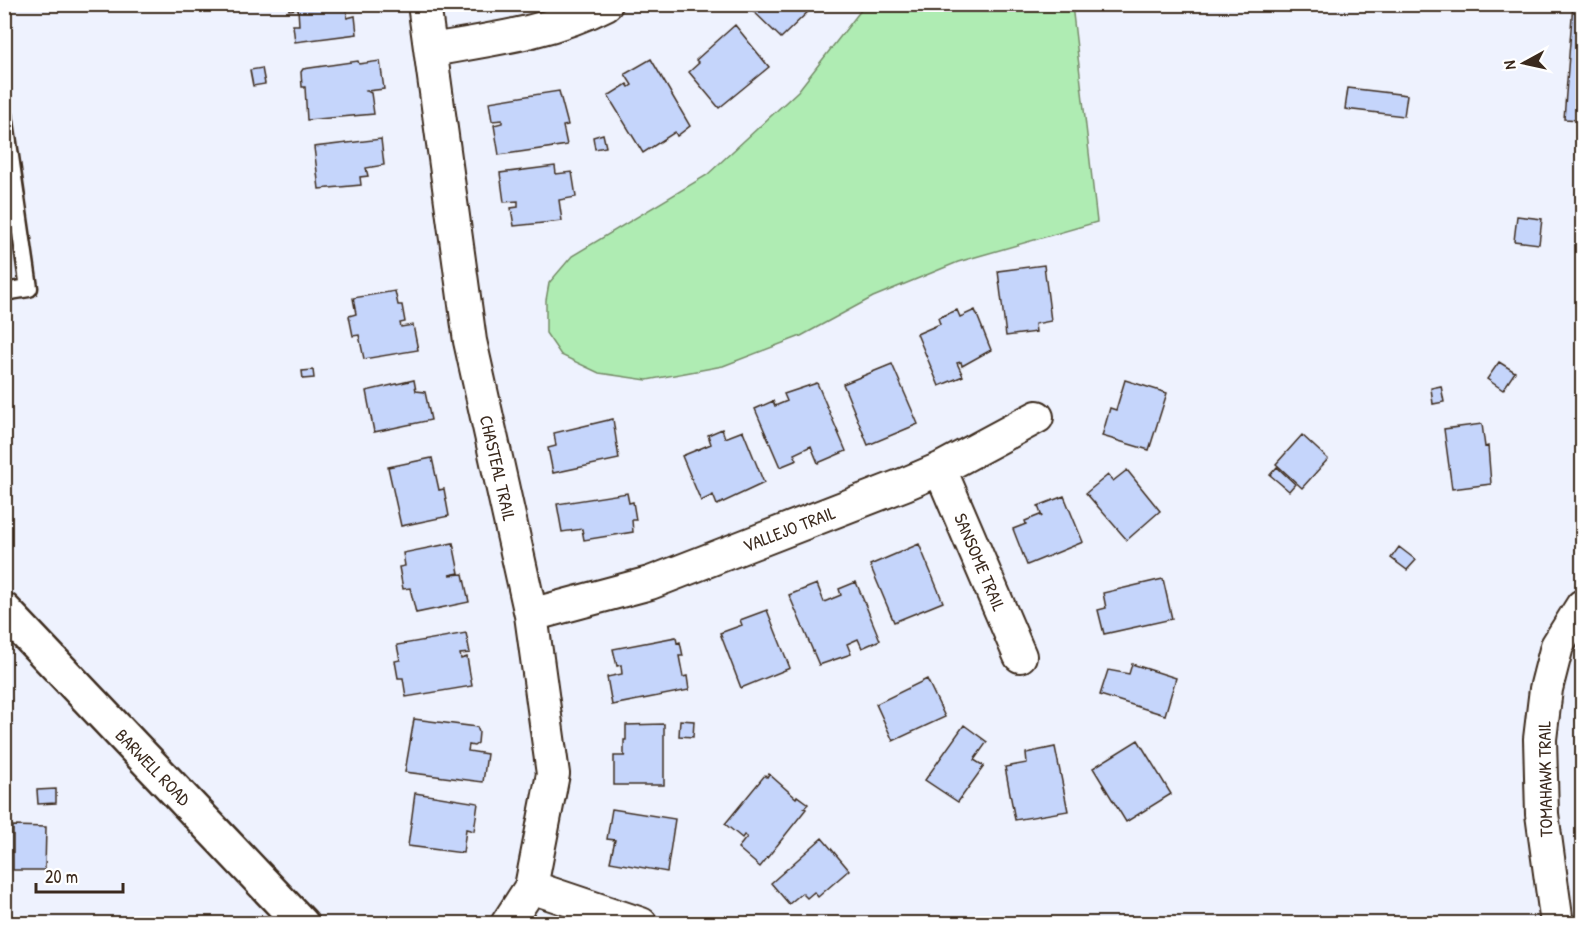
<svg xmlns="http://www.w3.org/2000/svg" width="1587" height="928" viewBox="0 0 1587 928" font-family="'Patrick Hand',sans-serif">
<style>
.green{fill:#afecb3;stroke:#758b68;stroke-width:1.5}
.building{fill:#c5d5fb;stroke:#3b2a1e;stroke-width:1.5}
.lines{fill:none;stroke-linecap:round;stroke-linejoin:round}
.service-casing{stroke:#3b2a1e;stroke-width:21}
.minor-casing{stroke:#3b2a1e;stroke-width:36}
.tertiary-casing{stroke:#3b2a1e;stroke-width:38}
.service{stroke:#fff;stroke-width:16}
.minor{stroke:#fff;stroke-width:32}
.tertiary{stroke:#fff;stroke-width:33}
.labels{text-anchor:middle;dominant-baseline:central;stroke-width:5;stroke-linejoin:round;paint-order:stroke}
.street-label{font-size:18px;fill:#3b2a1e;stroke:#fff}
</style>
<rect width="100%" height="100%" fill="#eef2fe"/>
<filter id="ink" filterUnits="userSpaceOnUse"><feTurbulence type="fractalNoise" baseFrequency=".0167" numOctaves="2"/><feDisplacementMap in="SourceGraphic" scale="12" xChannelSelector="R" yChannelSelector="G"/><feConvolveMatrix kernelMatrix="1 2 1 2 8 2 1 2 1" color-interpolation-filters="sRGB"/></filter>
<g filter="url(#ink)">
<path class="green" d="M865,5h207l25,217 -139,40 -85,35 -72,39 -78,30 -76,14 -48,-7 -38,-18 -15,-22v-33l3,-17 23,-27 135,-81 91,-84z"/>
<path class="building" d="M288,4h58l1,14 8,-2 2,18 -62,8 -2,-17h6l-1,-16 -9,1z
M746,4h70l-35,34z
M1573,4h9v116l-18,-1z
M735,25l34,42 -50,41 -30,-36 10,-9 -3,-3z
M651,59l39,67 -13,10 -2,-4 -32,21 -35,-57 19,-12 2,3 3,-2 -7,-11z
M358,61l1,3 21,-3 4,28 -17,2 4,2 3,21 -67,6 -2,-33h-3l-1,-15 2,-3z
M262,68l3,16 -12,2 -3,-16z
M1348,88l59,7 -3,21 -59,-7z
M559,91l9,34 -5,1 4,19 -68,10 -5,-30 8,-2v-3l-10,1 -3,-19z
M603,134l3,13 -11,2 -2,-12z
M381,139l3,26 -18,3 2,8 -8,1 1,8 -42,4 -5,-42z
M555,166l1,8 16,-2 4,25 -17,3 3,21 -48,5 -3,-18 7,-1v-6l-14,1 -4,-29z
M1517,216l25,3 -3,25 -25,-3z
M1044,265l7,56 -16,3 1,8 -30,4 -8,-65z
M395,291l3,14h4l3,17 -5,1 1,4 12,-2 5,25 -54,9 -5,-24 -6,1 -4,-20 7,-2 -3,-16z
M957,310l3,7 15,-7 16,40 -29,16 -1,-4 -4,1 6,13 -24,10 -22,-52 23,-10 -2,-6z
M1499,362l16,10 -12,18 -16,-11z
M892,364l26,60 -50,21 -25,-61z
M313,370l1,8 -11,1 -1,-8z
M414,380l2,11 9,1 6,28 -57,12 -8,-41z
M1125,380l42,13 -18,57 -47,-14 8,-28 6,2z
M817,383l29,68 -28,12 -7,-17 -17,8 3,6 -17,7 -25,-58 18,-8 2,5 12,-5 -3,-7z
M1441,386l3,16 -11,2 -2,-16z
M613,419l6,40 -66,14 -5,-25 8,-2 -2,-13z
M1482,424l3,23 3,-1 3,38 -39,5 -8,-60z
M722,429l3,9 18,-7 21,52 -47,22 -4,-10 -12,6 -19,-45 29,-12 -3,-9z
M1302,435l26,24 -26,29 -26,-24z
M432,458l7,32 5,-1 5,27 -48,10 -13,-59z
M1277,467l18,17 -6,7 -19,-16z
M1127,470l33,41 -33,29 -41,-47 22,-18 5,6z
M627,493l2,10 4,-1 3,18h-4l1,12 -49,8 -2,-11 -20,3 -5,-28z
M1064,496l19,46 -56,23 -14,-36 13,-5 -1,-3 15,-6 2,2 -4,-11z
M453,543l6,30 -10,2 14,-1 6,28 -53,11 -6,-25 -7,1 -4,-22 6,-1 -2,-13z
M919,544l24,58 -49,20 -24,-57z
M1399,547l17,13 -9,10 -16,-12z
M1163,579l9,40 -68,15 -6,-24 8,-2 -3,-15z
M856,582l24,58 -18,8 -4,-9 -11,5 4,10 -32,11 -30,-70 28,-11 7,18 17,-7 -2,-6z
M767,610l23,58 -49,20 -21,-55 22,-8 -2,-5z
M466,633l4,20 -10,1 1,5 6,-2 5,29 -66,11 -3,-19h-5l-3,-17 5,-1 -3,-15z
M676,637l1,6 3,-1 3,14h-4l4,21 4,-1 2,14 -77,15 -5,-28 15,-3 -1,-9 -4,1 -4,-17z
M1132,664l44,14 -11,37 -65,-20 8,-25 21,4z
M927,679l18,38 -52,24 -17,-37z
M414,719l63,8 2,5 -1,11 -4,3 -5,-1 -1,6 19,3 -4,28 -78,-10z
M680,720l14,1 -1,16 -14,-1z
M664,724v61h-50v-29h12l-2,-1v-15h2v-15z
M964,725l23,17 -13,18 10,6 -26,36 -33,-22z
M1138,740l33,54 -45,28 -33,-54z
M1055,747l13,64 -53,9 -10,-53 22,-4 -1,-10z
M769,774l27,24 1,-2 11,8 -4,4 2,1 -46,58 -22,-19 9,-11 -3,-2 -2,3 -17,-14 40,-49 2,2z
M56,789v14l-18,1 -1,-14z
M415,793l63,10 -4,28 -8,-2 -3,24 -55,-7z
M612,809l63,10 -8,53 -57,-10 5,-22 -8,-1z
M13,826l33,1 -1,43h-32z
M822,838l27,32 -31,27 -4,-5 -7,6 -5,-5 -13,11 -18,-21z"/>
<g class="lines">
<defs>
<path id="service" d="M4,115l25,173 -25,4"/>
<path id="minor" d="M424,4l46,337 61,274 22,159 -22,113 -24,37
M431,50c59,-10 121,-18 175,-46
M940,469l80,187
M531,615l119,-32 255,-99 35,-15 97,-52
M531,887l110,37
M1557,924l-15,-110 -2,-75 6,-50 11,-43 25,-40"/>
<path id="tertiary" d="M4,610l298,314"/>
</defs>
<use href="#service" class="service-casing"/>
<use href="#minor" class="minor-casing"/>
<use href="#tertiary" class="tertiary-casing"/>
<use href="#service" class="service"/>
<use href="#minor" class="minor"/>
<use href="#tertiary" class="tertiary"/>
</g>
</g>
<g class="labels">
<g class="street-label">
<text transform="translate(498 468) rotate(77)">CHASTEAL TRAIL</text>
<text transform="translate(789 529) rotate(-21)">VALLEJO TRAIL</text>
<text transform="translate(980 562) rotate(67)">SANSOME TRAIL</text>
<text transform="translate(153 767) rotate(46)">BARWELL ROAD</text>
<text transform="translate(1545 779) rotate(-91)">TOMAHAWK TRAIL</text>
</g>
</g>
<rect width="1587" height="928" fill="none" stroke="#fff" stroke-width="24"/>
<rect x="12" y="12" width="1563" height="904" fill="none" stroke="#3b2a1e" stroke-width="2" filter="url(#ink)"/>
<g transform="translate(1524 63) rotate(262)" stroke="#ffffff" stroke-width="4.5" paint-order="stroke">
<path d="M0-4.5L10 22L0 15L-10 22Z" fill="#3b2a1e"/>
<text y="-9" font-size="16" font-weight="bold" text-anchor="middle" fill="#3b2a1e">N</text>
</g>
<path d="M36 883v9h87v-9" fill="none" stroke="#3b2a1e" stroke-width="3"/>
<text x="45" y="883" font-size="18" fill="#3b2a1e" stroke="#ffffff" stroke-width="4.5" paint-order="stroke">20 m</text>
</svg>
